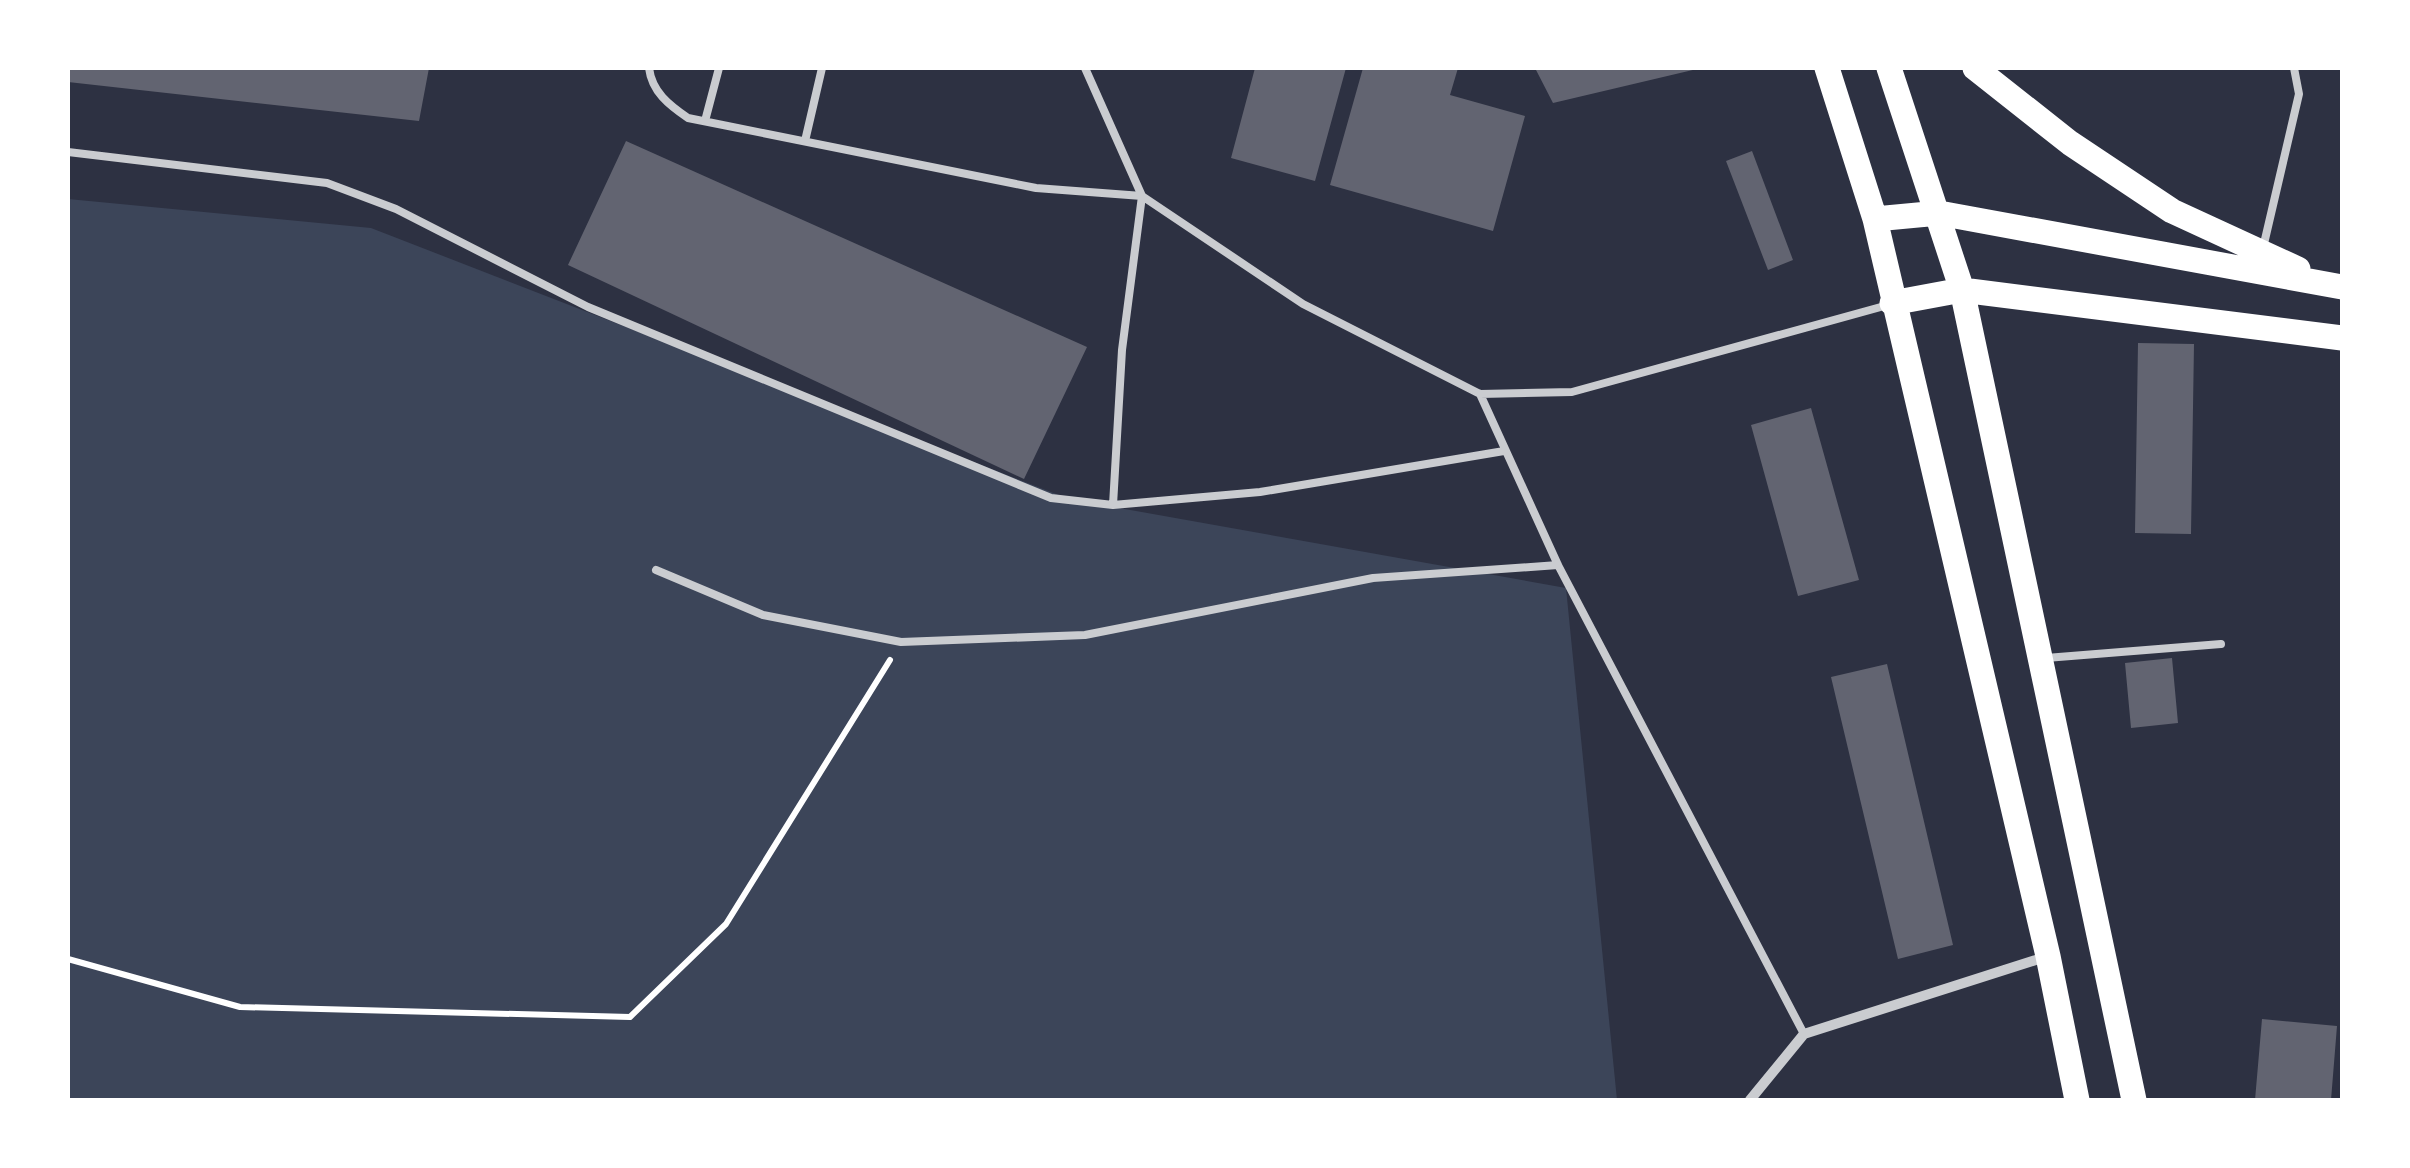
<svg xmlns="http://www.w3.org/2000/svg" width="2410" height="1168" viewBox="0 0 2410 1168" font-family="'DejaVu Sans',sans-serif">
<style>
.green{fill:#3c4559}
.building{fill:#626471}
.lines{fill:none;stroke-linecap:round;stroke-linejoin:round}
.path{stroke:#fff;stroke-width:6}
.service{stroke:#caccd0;stroke-width:8}
.minor{stroke:#caccd0;stroke-width:10}
.primary{stroke:#fff;stroke-width:25}
</style>
<rect width="100%" height="100%" fill="#2d3142"/>
<path class="green" d="M68,199l303,29 698,271 497,89 51,512h-1549z"/>
<path class="building" d="M68,68h361l-10,53 -351,-39z
M1255,68h91l-31,113 -84,-23z
M1363,68h95l-8,27 75,21 -32,115 -163,-46z
M1535,68h162v1l-144,34z
M626,141l461,206 -63,132 -456,-214z
M1752,151l41,109 -25,10 -42,-109z
M2138,343l56,1 -3,190 -56,-1z
M1811,408l48,172 -61,16 -47,-171z
M2172,658l6,65 -47,5 -6,-65z
M1887,664l66,281 -55,14 -67,-282z
M2262,1019l75,7 -6,74h-76z"/>
<g class="lines">
<path class="path" d="M68,959l172,48 390,10 96,-93 164,-264"/>
<path class="service" d="M649,68c3,24 20,37 39,50l348,70 106,8 161,108 177,90 92,-2 316,-87
M1085,68l57,128 -20,154 -9,155
M705,121l14,-53
M805,141l17,-73
M68,152l259,31 69,26 192,98 463,191 62,7 147,-13 244,-41
M2263,248l36,-154 -5,-26
M1480,394l78,171 246,469
M656,570l107,45 138,27 184,-7 288,-57 185,-13
M2046,658l175,-14"/>
<path class="minor" d="M1750,1100l54,-66 241,-77"/>
<path class="primary" d="M1827,68l48,151 173,737 29,144
M1889,68l73,222 172,810
M1975,68l95,75 102,68 126,58
M1875,219l64,-6 403,74
M1892,303l70,-13 380,48"/>
</g>
<rect width="2410" height="1168" fill="none" stroke="#ffffff" stroke-width="140"/>
</svg>
